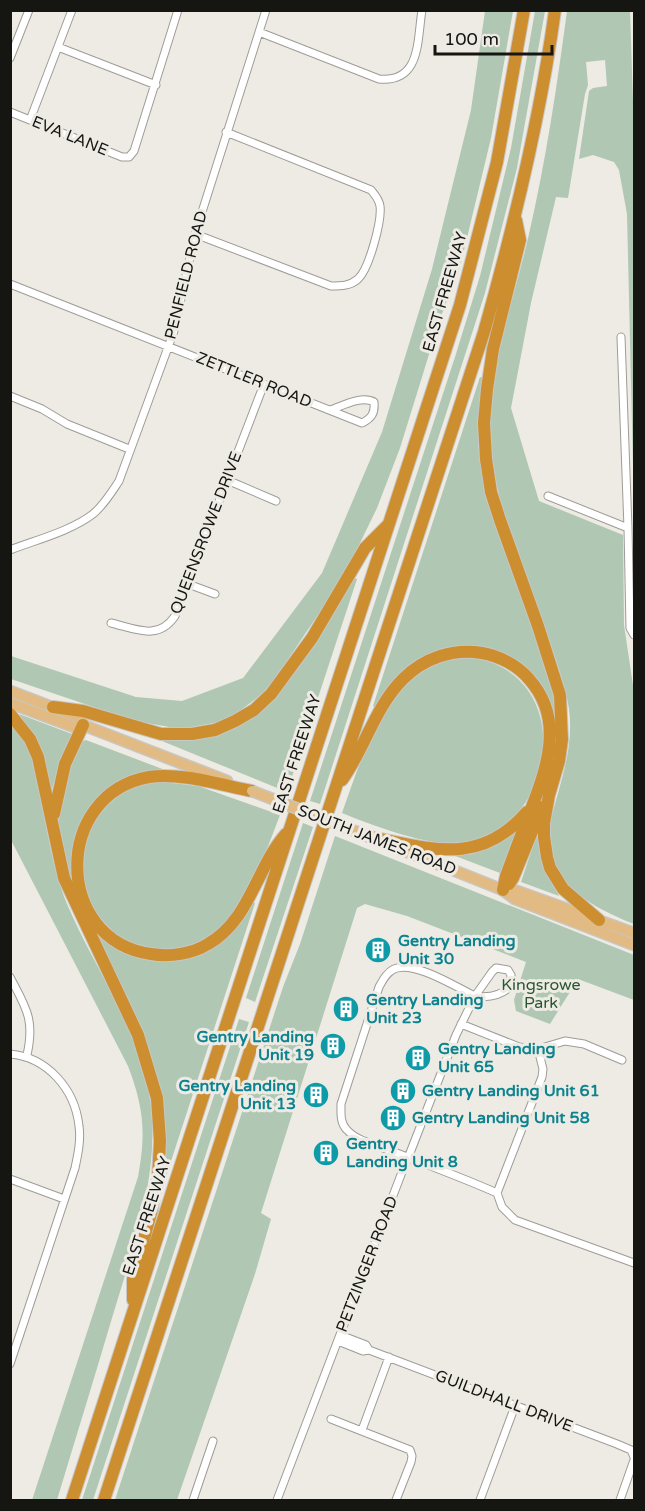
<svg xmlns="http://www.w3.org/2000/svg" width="645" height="1511" viewBox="0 0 645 1511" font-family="'Varela Round',sans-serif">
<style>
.green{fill:#b0c7b3}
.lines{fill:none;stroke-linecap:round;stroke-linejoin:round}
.minor-casing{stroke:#9e9c96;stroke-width:9}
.primary-casing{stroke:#c7c7c6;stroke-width:13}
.motorway-casing{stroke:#c7c7c6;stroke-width:14}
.minor{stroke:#fff;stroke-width:7}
.primary{stroke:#e1bb83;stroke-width:10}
.motorway{stroke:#cd8e30;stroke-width:12}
.primary-bridge-casing{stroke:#c7c7c6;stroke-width:13;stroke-linecap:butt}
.primary-bridge{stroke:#e1bb83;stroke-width:10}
.labels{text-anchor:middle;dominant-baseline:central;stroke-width:6;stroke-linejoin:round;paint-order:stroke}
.street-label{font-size:16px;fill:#151512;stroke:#edebe4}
.culture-label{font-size:16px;font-weight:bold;fill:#0d838f;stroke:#edebe4;text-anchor:start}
.park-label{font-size:16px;fill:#295633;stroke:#edebe4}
</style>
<rect width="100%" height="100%" fill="#edebe4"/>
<path class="green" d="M485,11h28l-22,127 -31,129 -20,52 -40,129 -23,60 -33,68 -68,101 -13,16 -26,20 -18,9 -38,7 -46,-8 -124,-42v-23l125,41 46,4 61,-23 79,-105 60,-141 50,-163 39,-159z
M535,11h10l-28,157 -32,125 -165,511 -10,-3 145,-444 25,-81 31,-128z
M567,11h63l4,120v378l-7,-295 -8,-44 -5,-8 -21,-7 -14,4 10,-68 4,-3 14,-2 -2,-26 -19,2 2,23 -3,9 -17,104 -12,-1 -25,106 -20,105 28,93 84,34 1,90 10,67v232c-47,-19 -99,-47 -82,-109 9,-35 22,-68 17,-106 -4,-27 -15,-54 -24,-80 -21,-56 -46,-114 -53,-173 -10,-75 21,-150 37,-222 17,-74 28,-148 38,-223z
M480,377l3,1 -5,66 6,39 16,53 49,140 5,19 3,28h-3l-31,-55 -77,-19 -70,59 -3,-2z
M354,578l3,1 -70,213 -130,-53 91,-22z
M469,657c111,15 88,172 -4,186 -34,5 -91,-17 -123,-30 18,-51 41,-127 95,-150 10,-5 22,-5 32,-6z
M19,714l53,20 -12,28 -8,27h-3l-15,-53z
M11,722l15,20 5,12c13,50 17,102 36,150 25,59 63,112 79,174 20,81 -11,163 -34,240 -18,61 -37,122 -55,182h-25l106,-323c8,-44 6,-69 -10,-111l-117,-226z
M86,740l79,30 -31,6 -14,6 -45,62 -3,12v25l-3,1c-4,-20 -10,-40 -11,-60 -1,-28 11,-55 21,-80z
M154,781l44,5 82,29c-13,34 -33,91 -62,115 -74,61 -171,-27 -122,-110 7,-11 15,-22 28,-29 9,-4 20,-6 30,-10z
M303,823l10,4 -58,175 -9,-4z
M539,828l10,50 10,18 -38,-14z
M513,833l3,1 -16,39 -50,-19c24,-2 44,-5 63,-21z
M335,836l299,119v45l-56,-21 -28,45 -34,-13 -2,-11 12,-38 -119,-46 -42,-12 -8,4 -96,305 10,6 -16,55 -78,226h-62l168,-513 17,-43z
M252,902l3,1 -94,289 -2,-94 -68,-174 11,12 81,22z
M239,1019l10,3 -156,478h-11z"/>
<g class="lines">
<defs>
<path id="minor" d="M259,32l120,47c42,4 38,-38 43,-69
M58,47l98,38
M10,58l19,-48
M10,112l112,45h7l5,-6 44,-141
M30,120l42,-110
M195,234l136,52c10,0 19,0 27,-7 11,-10 24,-58 22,-73 -1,-7 -5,-11 -9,-16l-145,-58
M10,284l352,139c10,-5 13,-10 12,-21 -12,-7 -32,4 -44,8
M621,337l7,191
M10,396l32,13 25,15 62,25
M227,480l49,21
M548,496l80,32 2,100 4,7
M10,550c26,-10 61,-19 83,-36 11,-9 18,-21 26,-33l55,-150 21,-97 71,-224
M188,584l27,10
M111,623c25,6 47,18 64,-7l89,-232
M496,968l12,2 3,5 -1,12c-10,9 -22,11 -35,9l17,-24z
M10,977c16,31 25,42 17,78
M461,1024l58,23 19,2 27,-8 19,3 38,16
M10,1054c37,3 65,35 69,72 2,14 -1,28 -4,42l-65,196
M10,1179l54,20
M497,1193l45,-116 1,-8 -5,-20
M340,1335l26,10 3,5
M338,1341l25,10 6,-1 248,94 14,6 3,7
M331,1419l79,31 2,6 -1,6 -15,38
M362,1430l27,-73
M193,1500l20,-59
M277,1500l125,-328 6,-14 48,-123 19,-39c-19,-9 -61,-36 -81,-27 -8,4 -11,11 -15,18l-38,117c0,10 -1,19 6,26 10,11 29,15 42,20 36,14 72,27 108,43l5,14 13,13 119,43
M480,1500l35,-94
M620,1500l14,-40"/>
<path id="primary" d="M10,691l68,26 5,8
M10,703l64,24 9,-2 144,56
M390,845l113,45 12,9 119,46
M504,890l13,1 117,42"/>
<path id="motorway" d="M516,220l4,20 -27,109 -6,40 -3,34 2,36 5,33 9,28 38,106 22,69 2,45 -3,21 -10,34 -5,28v14l3,20 3,11 13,21 36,31
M53,707l30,4 78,23h31l23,-4 20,-9 19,-11 17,-16 41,-56 53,-90 23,-23
M10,714l20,25 8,18 26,121 74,157 19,63 3,43 -2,37 -7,35 -18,66v21
M342,780c23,-32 33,-73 61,-101 21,-21 50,-31 79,-26 18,3 36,13 47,26 36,40 18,89 1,133 -8,21 -16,42 -24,64l-3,14
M252,791c-31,-6 -72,-19 -103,-14 -96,17 -96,163 2,177 19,3 41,0 57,-10 42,-24 48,-76 78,-110
M54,814l11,-50 18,-39
M370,837c62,12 110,29 157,-25
M509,884l4,-6 29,-71
M72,1500l388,-1195 37,-143 27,-152
M104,1500l380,-1168c30,-106 56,-212 71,-322"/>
</defs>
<use href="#minor" class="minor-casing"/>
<use href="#primary" class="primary-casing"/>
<use href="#motorway" class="motorway-casing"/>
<use href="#minor" class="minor"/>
<use href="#primary" class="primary"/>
<use href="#motorway" class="motorway"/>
<defs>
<path id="primary-bridge" d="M252,791l118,46"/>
</defs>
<use href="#primary-bridge" class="primary-bridge-casing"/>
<use href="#primary-bridge" class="primary-bridge"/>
</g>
<defs>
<symbol id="building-disc" viewBox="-11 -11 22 22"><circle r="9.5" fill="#0f9aa8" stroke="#edebe4"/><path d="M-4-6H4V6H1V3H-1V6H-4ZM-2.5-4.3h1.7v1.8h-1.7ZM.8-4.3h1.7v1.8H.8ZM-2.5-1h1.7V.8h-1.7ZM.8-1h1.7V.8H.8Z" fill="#fff"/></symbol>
</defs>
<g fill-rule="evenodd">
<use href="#building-disc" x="363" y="935" width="30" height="30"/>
<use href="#building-disc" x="331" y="994" width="30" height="30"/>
<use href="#building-disc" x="318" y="1031" width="30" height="30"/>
<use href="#building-disc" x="403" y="1043" width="30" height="30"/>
<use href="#building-disc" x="388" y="1076" width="30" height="30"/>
<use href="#building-disc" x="301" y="1080" width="30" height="30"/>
<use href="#building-disc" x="378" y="1103" width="30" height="30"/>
<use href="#building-disc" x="311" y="1138" width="30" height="30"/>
</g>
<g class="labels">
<g class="street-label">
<text transform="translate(70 136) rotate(22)">EVA LANE</text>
<text transform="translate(186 275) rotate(-76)">PENFIELD ROAD</text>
<text transform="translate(445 292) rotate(-74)">EAST FREEWAY</text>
<text transform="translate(254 380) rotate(22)">ZETTLER ROAD</text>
<text transform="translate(206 533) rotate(-69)">QUEENSROWE DRIVE</text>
<text transform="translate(297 754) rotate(-72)">EAST FREEWAY</text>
<text transform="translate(377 840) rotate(21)">SOUTH JAMES ROAD</text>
<text transform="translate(147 1216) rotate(-72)">EAST FREEWAY</text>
<text transform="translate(367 1264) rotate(-69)">PETZINGER ROAD</text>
<text transform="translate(504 1401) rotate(21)">GUILDHALL DRIVE</text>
</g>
<g class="culture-label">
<text x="398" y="941">Gentry Landing<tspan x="398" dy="18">Unit 30</tspan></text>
<text x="366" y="1000">Gentry Landing<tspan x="366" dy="18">Unit 23</tspan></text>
<text x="314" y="1037" text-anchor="end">Gentry Landing<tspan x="314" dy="18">Unit 19</tspan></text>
<text x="438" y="1049">Gentry Landing<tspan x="438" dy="18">Unit 65</tspan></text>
<text x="296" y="1086" text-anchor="end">Gentry Landing<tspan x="296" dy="18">Unit 13</tspan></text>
<text x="422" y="1091">Gentry Landing Unit 61</text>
<text x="412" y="1118">Gentry Landing Unit 58</text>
<text x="346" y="1144">Gentry<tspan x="346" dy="18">Landing Unit 8</tspan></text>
</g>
<g class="park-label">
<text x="541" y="985">Kingsrowe<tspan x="541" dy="18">Park</tspan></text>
</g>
</g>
<rect width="645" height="1511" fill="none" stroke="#151512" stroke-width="24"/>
<path d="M435 45v9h117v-9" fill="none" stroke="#151512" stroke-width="3"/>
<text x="444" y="45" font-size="18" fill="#151512" stroke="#edebe4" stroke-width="4.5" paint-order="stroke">100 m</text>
</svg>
